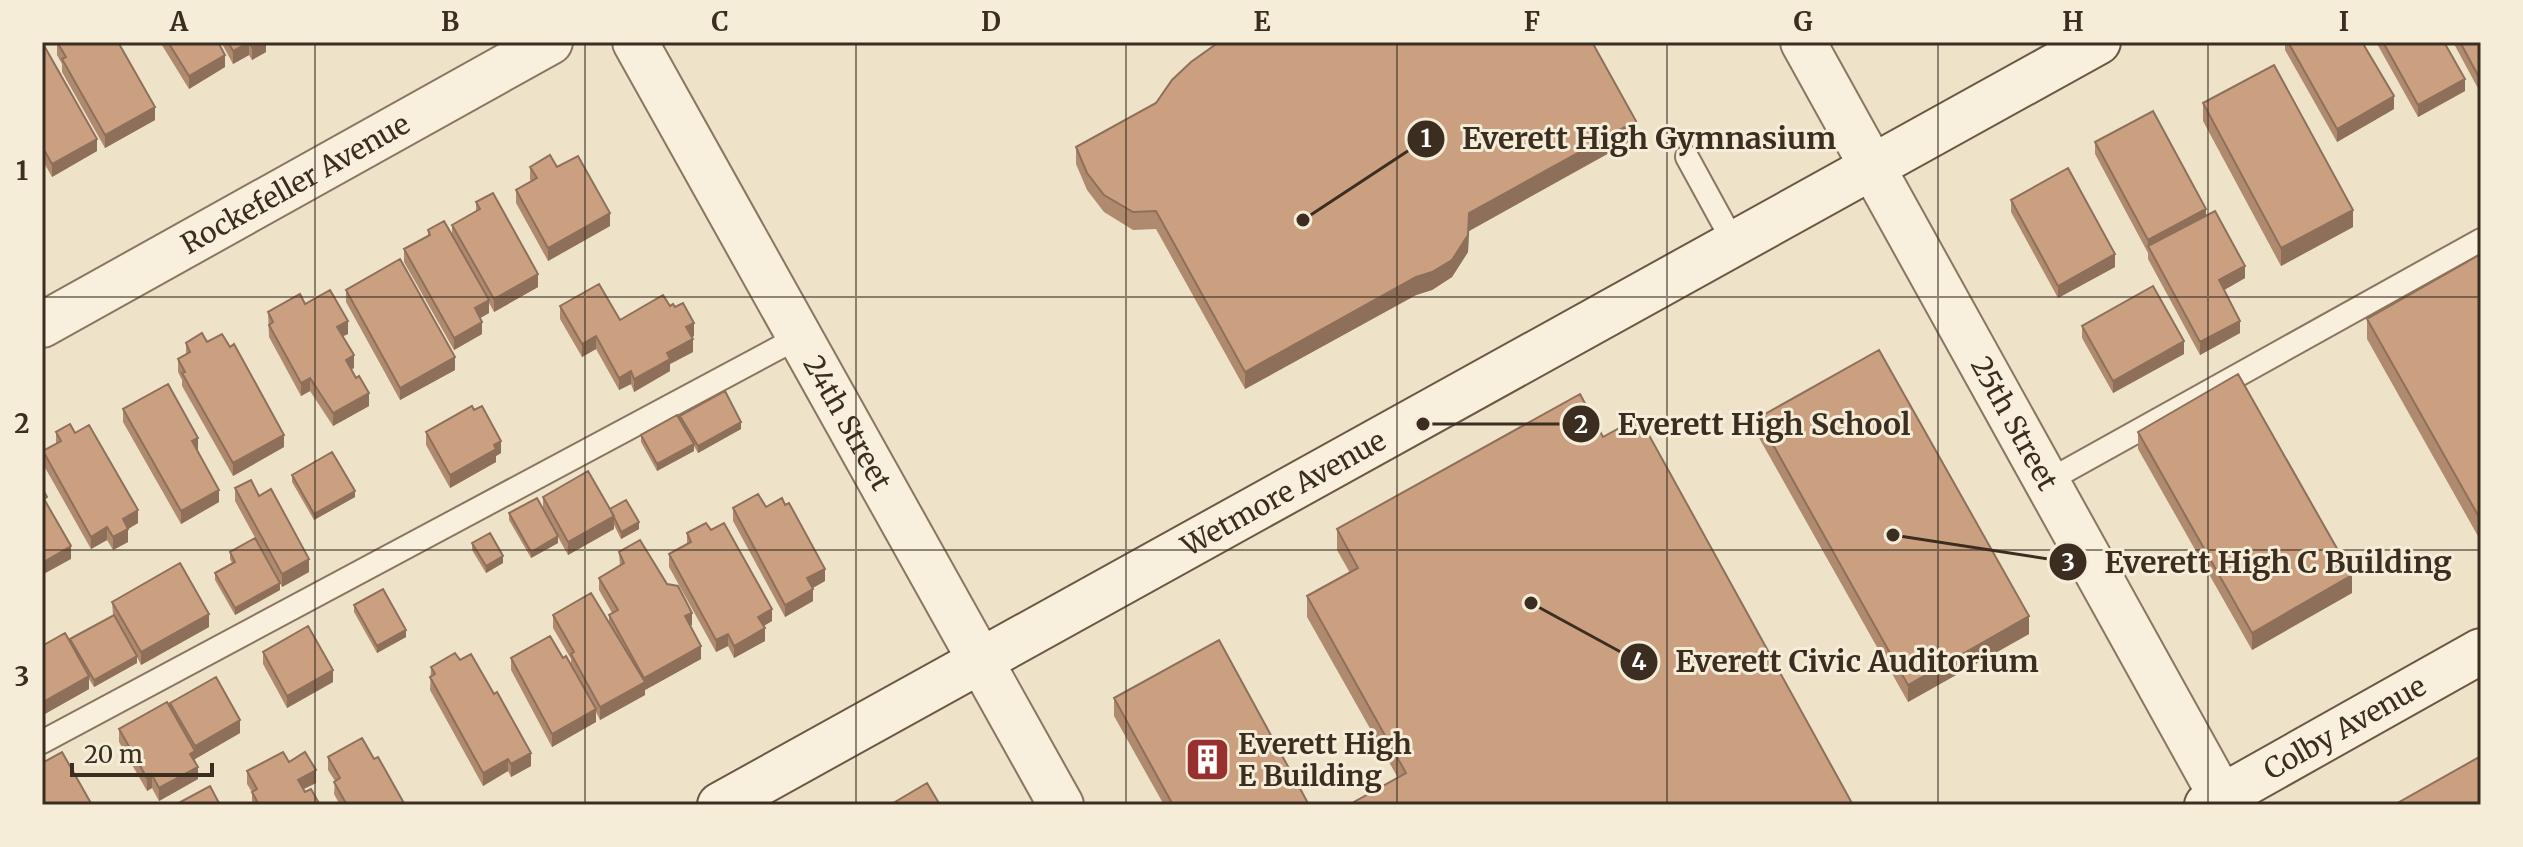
<svg xmlns="http://www.w3.org/2000/svg" width="2523" height="847" viewBox="0 0 2523 847" font-family="Merriweather,serif">
<style>
.lines{fill:none;stroke-linecap:round;stroke-linejoin:round}
.lane-casing{stroke:#8a765e;stroke-width:26}
.street-casing{stroke:#8a765e;stroke-width:48}
.secondary-casing{stroke:#6c5741;stroke-width:48}
.lane{stroke:#f8f0dc;stroke-width:22}
.street{stroke:#f8f0dc;stroke-width:44}
.secondary{stroke:#f8f0dc;stroke-width:44}
.wall{fill:#af8a6e}
.shaded-wall{fill:#8e705a}
.building{fill:#cba080;stroke:#8e705a;stroke-width:2}
.grid{fill:none;stroke:#3b2e21;stroke-width:2;stroke-opacity:0.55}
.labels{text-anchor:middle;dominant-baseline:central;stroke-width:6;stroke-linejoin:round;paint-order:stroke}
.street-label{font-size:28px;fill:#3b2e21;stroke:#f5edd8}
.poi-label{font-size:28px;font-weight:bold;fill:#3b2e21;stroke:#f5edd8;text-anchor:start}
.leader{fill:none;stroke:#3b2e21;stroke-width:3}
.callout-dot{fill:#3b2e21;stroke:#f5edd8;stroke-width:3}
.mark-label{font-size:24px;text-anchor:middle;font-weight:bold;fill:#fff}
.callout-label{font-size:30px;text-anchor:middle;font-weight:bold;fill:#3b2e21;stroke:#f5edd8;stroke-width:6;stroke-linejoin:round;paint-order:stroke}
.neatline{fill:none;stroke:#3b2e21;stroke-width:3}
.grid-label{font-size:26px;text-anchor:middle;font-weight:bold;fill:#3b2e21}
</style>
<rect width="100%" height="100%" fill="#eee3c9"/>
<g class="lines">
<defs>
<path id="lane" d="M1687,157l47,86
M2046,482l435,-242
M42,742l757,-405"/>
<g id="street">
<path id="s1" d="M635,42l426,763"/>
<path id="s2" d="M1803,42l423,763"/>
<path id="s3" d="M42,325l508,-283"/>
</g>
<g id="secondary">
<path id="s4" d="M720,805l1378,-763"/>
<path id="s5" d="M2207,805l274,-154"/>
</g>
</defs>
<use href="#lane" class="lane-casing"/>
<use href="#street" class="street-casing"/>
<use href="#secondary" class="secondary-casing"/>
<use href="#lane" class="lane"/>
<use href="#street" class="street"/>
<use href="#secondary" class="secondary"/>
</g>
<path class="wall" d="M42,42l55,109 -45,26 -9,-16h-1z
M57,42l98,78 -50,28 -43,-76v-8l-5,-9z
M160,42h58l7,25 -36,22z
M221,42h50l-5,3v7l-14,8 -3,-5 -16,9z
M2285,42h77l32,67 -57,33 -52,-92z
M2376,42h68l21,49 -47,26z
M2453,42h28v52z
M1156,103l480,35 -167,93 -1,21 -16,25 -20,13 -16,5 -171,94 -89,-160 -23,1 -29,-18 -17,-22 -11,-26v-17z
M2203,103l150,124 -72,39 -78,-145z
M2095,142l111,74 39,62 -21,12 16,43 -40,22 -52,-96v-6l-53,-99z
M530,167h27l53,59 -62,35 -32,-58v-13l15,-8 -1,-3z
M2011,200l104,67 -57,31 -47,-86z
M476,202l62,85 -44,25 -5,-9v10l-9,5 2,16 -28,16 -50,-88v-13l24,-13v-6l24,5v-10l24,-14z
M2481,254v282l-2,2 -112,-199v-20z
M346,290l109,80 -55,30 -54,-98z
M305,304l43,30 -5,2 11,32 -2,1 17,37 -36,20 -23,-35 -9,5 -32,-59 -1,-25z
M560,306l60,14 50,-14 24,30 -2,1 1,15 -23,12v7l-36,21 -3,-8 -12,6 -23,-41 -14,8 -22,-38z
M2082,326l102,28 -71,39 -31,-55z
M207,342l77,105 -51,29 -51,-90v-6l-4,-8v-13l8,-5v-11z
M123,409l75,42 21,51 -38,22 -58,-102z
M474,410l27,43 -5,3v6l-46,26 -24,-43v-13z
M680,416l61,13 -43,24 -4,-7v5l-37,20 -16,-29v-7l39,-14z
M1758,418l271,216 -121,68 -150,-266z
M56,432l19,1 63,90 -10,6v13l-15,8 -6,-10 -16,9 -48,-85v-13l13,-7z
M2138,432l214,161 -100,57 -114,-201z
M1603,437l250,368h-499v-3l44,-24 -91,-161v-21l43,-23 -13,-23v-21z
M292,475l63,22 -41,23 -22,-38z
M235,488l24,8 50,76 -27,15 -2,-4v7l-45,25 -20,-35v-7l17,-10 -2,-4v-7l40,13 -35,-64z
M543,497l67,12 29,20 -18,10 -7,-14v4l-46,26 -10,-18v6l-27,15 -22,-38v-7l34,-4z
M766,507l59,74 -12,7v13l-28,16 -52,-96v-13z
M687,533l85,88 -8,5 1,15 -31,17 -6,-12 -12,6 -47,-85v-13l18,-10z
M472,543l31,20 -17,10 -14,-23z
M619,552l73,73 -2,1 11,33 -56,31v5l-45,25 -4,-8v10l-44,25 -41,-77v-12h52l8,6v-5l-18,-31v-13l56,8v-8l3,-2 -13,-23v-12l21,-12z
M112,602l97,25 -68,38 -4,-8v6l-43,24 -5,-8v10l-46,26 -1,-2v-67l28,-4 43,-27z
M354,605l52,32 -29,16 -23,-41z
M263,652l70,30 -46,26 -24,-44z
M431,667l100,99 -20,11 -3,-6 -25,15 -53,-96z
M1114,698l195,107h-145l-50,-89z
M170,703l70,30 -45,26 3,20 -39,22 -7,-13 -5,3 -28,-49v-13l51,-22z
M328,757l46,2 31,46h-65l-6,-11 1,-13 -7,-11z
M289,762l27,21 -13,6 2,3 15,13h-68v-13l-5,-8v-13z"/>
<path class="shaded-wall" d="M249,42v13l-16,9v-13z
M261,42h10l-5,3v7l-14,8v-13z
M225,55v12l-36,22v-13z
M2465,79v12l-47,26v-12z
M2394,96v13l-57,33v-13z
M155,107v13l-50,28v-13z
M1636,121v17l-167,93 -1,21 -16,25 -20,13 -16,5 -171,94v-17l224,-159z
M97,139v12l-45,26v-13z
M2206,209v13l-58,24v7v-13z
M2353,210v17l-72,39v-18z
M610,213v13l-62,35v-13z
M2115,254v13l-57,31v-12z
M2245,266v12l-26,15v-13z
M538,274v13l-44,25v-13z
M489,300v13l-14,8v-13z
M348,321v13l-11,5v-12z
M2240,321v12l-40,22v-13z
M482,322v12l-28,16v-12z
M694,323v13l-8,4v-13z
M596,336v13l-14,8v-13z
M693,339v13l-23,12v7l-36,21v-13l33,-26z
M2184,341v13l-71,39v-12z
M354,355v13l-8,4v-12z
M455,357v13l-55,30v-12z
M631,371v13l-12,6v-12z
M310,378v13l-9,5v-13z
M369,393v13l-36,20v-13z
M741,422v7l-43,24v-7z
M284,435v12l-51,29v-13z
M198,438v13l-6,3v-13z
M501,441v12l-5,3v6l-46,26v-13z
M694,444v7l-37,20v-7z
M219,490v12l-38,22v-13z
M355,491v6l-41,23v-6z
M138,510v13l-15,9v-13z
M614,516v13l-46,26v-13z
M2481,516v20l-2,2v-21z
M639,522v7l-18,10v-7z
M107,527v13l-16,9v-12z
M128,529v13l-15,8v-13z
M558,536v7l-27,15v-6z
M71,546v13l-29,16v-12z
M503,556v7l-17,10v-7z
M309,559v13l-27,15v-13z
M825,569v12l-18,10v-13z
M2352,575v18l-100,57v-17z
M280,583v7l-45,25v-7z
M813,589v12l-28,16v-12z
M772,609v12l-14,8v-12z
M692,613v12l-7,4v-13z
M209,614v13l-68,38v-13z
M2029,616v18l-121,68v-17z
M765,628v13l-31,17v-12z
M406,630v7l-29,16v-7z
M728,634v12l-12,6v-12z
M701,646v13l-56,31v5l-45,25v-13l44,-25v-4z
M137,656v7l-43,24v-7z
M333,670v12l-46,26v-12z
M89,676v13l-46,26v-13z
M596,709v13l-44,25v-13z
M240,720v13l-45,26v5l-5,-10 5,-3v-5z
M531,753v13l-20,11v-13z
M508,759v12l-25,15v-13z
M198,767v12l-39,22v-13z
M316,770v13l-18,9v-12z
M152,775v13l-5,3v-13z"/>
<path class="building" d="M42,42l55,97 -45,25 -9,-16 -1,1z
M57,42h61l37,65 -50,28 -43,-76 4,-2z
M168,42h50l7,13 -36,21z
M228,42h21l-16,9z
M249,42h12l-9,5z
M1219,42h373l44,79 -167,92 -1,22 -16,25 -20,12 -16,5 -171,95 -89,-161 -23,1 -29,-17 -17,-22 -11,-26 80,-44 16,-23 19,-18z
M2288,42h74l32,54 -57,33z
M2383,42h61l21,37 -47,26z
M2460,42h21v39z
M2274,65l79,145 -72,38 -78,-145z
M2153,111l53,98 -58,31 -53,-98z
M550,155l7,12 21,-11 32,57 -62,35 -32,-58 21,-12 -7,-11z
M2068,168l47,86 -57,32 -47,-86z
M493,193l45,81 -44,25 -42,-74 28,-16 -4,-7z
M2215,211l30,55 -26,14 21,41 -40,21 -52,-96z
M444,221l45,79 -14,8 7,14 -28,16 -50,-89 26,-14 -2,-5z
M2481,254v262l-2,1 -112,-198z
M400,259l55,98 -55,31 -54,-98z
M599,284l21,36 43,-25 7,11 3,-2 2,3 8,-4 11,20 -8,4 7,12 -26,14 3,6 -36,20 -3,-8 -12,7 -23,-42 -14,8 -22,-38z
M2153,286l31,55 -71,40 -31,-55z
M330,290l18,31 -11,6 17,28 -8,5 10,18 3,-2 10,17 -36,20 -23,-35 -9,5 -32,-58 4,-3 -5,-10 32,-18 5,10z
M202,333l5,9 15,-8 8,13 4,-3 50,91 -51,28 -51,-90 3,-1 -7,-13 12,-7 -4,-9z
M1879,350l150,266 -121,69 -150,-267z
M2238,374l114,201 -100,58 -114,-201z
M168,384l30,54 -6,3 27,49 -38,21 -58,-102z
M725,391l16,31 -43,24 -18,-30z
M1580,394l23,43 36,-20 214,388h-498l-1,-3 52,-29 -99,-177 51,-28 -21,-39z
M472,406l2,4 8,-4 19,35 -7,4 2,4 -46,26 -24,-43z
M677,415l17,29 -37,20 -16,-29z
M70,424l5,9 14,-8 49,85 -15,9 5,10 -15,8 -6,-10 -16,10 -48,-86 18,-10 -5,-9z
M332,452l23,39 -41,23 -22,-39z
M588,471l26,45 -46,26 -25,-45z
M251,480l8,16 12,-7 38,70 -27,15 -47,-86z
M42,488l5,9 -3,2 27,47 -29,17z
M758,494l8,13 16,-9 3,7 4,-2 36,66 -18,9 6,11 -28,16 -52,-97z
M537,498l21,38 -27,16 -22,-39z
M626,500l13,22 -18,10 -11,-23z
M706,523l5,7 13,-7 48,86 -14,8 7,11 -31,18 -6,-12 -12,6 -47,-86 22,-12 -4,-9z
M490,533l13,23 -17,10 -14,-23z
M255,538l25,45 -45,25 -20,-35 20,-11 -5,-10z
M640,540l27,44 11,2 14,27 -7,3 16,30 -57,32 -35,-63 9,-5 -19,-32 25,-15 -5,-11z
M180,563l29,51 -68,38 -29,-50z
M383,589l23,41 -29,16 -23,-41z
M591,593l54,89 -45,25 -29,-53 3,-2 -21,-37z
M114,615l23,41 -43,24 -24,-41z
M308,626l25,44 -46,26 -24,-44z
M65,633l24,43 -46,26 -1,-2v-54z
M550,636l13,22 3,-2 30,53 -44,25 -41,-76z
M1219,640l90,165h-136l-59,-107z
M455,653l5,7 11,-6 23,40 3,-2 34,61 -20,11 -3,-5 -25,14 -53,-96 5,-3 -4,-7z
M216,677l24,43 -45,26 -25,-43z
M167,702l28,49 -5,3 8,13 -39,21 -7,-13 -5,3 -28,-49z
M362,738l12,21 4,-2 27,48h-58l-13,-23 6,-4 -12,-21z
M62,752l30,53h-50v-42z
M283,752l6,10 16,-10 11,18 -18,10 7,12 6,-3 9,16h-61l-7,-13 5,-3 -10,-18z
M2481,756v49h-87z
M927,783l13,22h-50z
M210,786l10,19h-45z"/>
<path class="grid" d="M315,42v763M585,42v763M856,42v763M1126,42v763M1397,42v763M1667,42v763M1938,42v763M2208,42v763M42,297h2439M42,550h2439"/>
<defs>
<symbol id="building-square" viewBox="-11 -11 22 22"><rect x="-9" y="-9" width="18" height="18" rx="4" fill="#98302f" stroke="#f5edd8"/><path d="M-4-6H4V6H1V3H-1V6H-4ZM-2.5-4.3h1.7v1.8h-1.7ZM.8-4.3h1.7v1.8H.8ZM-2.5-1h1.7V.8h-1.7ZM.8-1h1.7V.8H.8Z" fill="#fff"/></symbol>
</defs>
<g fill-rule="evenodd">
<use href="#building-square" x="1182" y="734" width="51" height="51"/>
</g>
<g class="labels">
<g class="street-label">
<text stroke="none"><textPath href="#s3" startOffset="290">Rockefeller Avenue</textPath></text>
<text stroke="none"><textPath href="#s1" startOffset="436">24th Street</textPath></text>
<text stroke="none"><textPath href="#s2" startOffset="436">25th Street</textPath></text>
<text stroke="none"><textPath href="#s4" startOffset="644">Wetmore Avenue</textPath></text>
<text stroke="none"><textPath href="#s5" startOffset="158">Colby Avenue</textPath></text>
</g>
<g class="poi-label">
<text x="1238" y="744">Everett High<tspan x="1238" dy="32">E Building</tspan></text>
</g>
</g>
<path class="leader" d="M1303 220L1426 139M1423 424L1581 424M1893 535L2068 562M1531 603L1639 662"/>
<g class="callout-dot">
<circle cx="1303" cy="220" r="8"/>
<circle cx="1423" cy="424" r="8"/>
<circle cx="1893" cy="535" r="8"/>
<circle cx="1531" cy="603" r="8"/>
<circle cx="1426" cy="139" r="20"/>
<circle cx="1581" cy="424" r="20"/>
<circle cx="2068" cy="562" r="20"/>
<circle cx="1639" cy="662" r="20"/>
</g>
<g class="mark-label">
<text x="1426" y="147">1</text>
<text x="1581" y="433">2</text>
<text x="2068" y="571">3</text>
<text x="1639" y="670">4</text>
</g>
<g class="callout-label">
<text x="1649" y="149">Everett High Gymnasium</text>
<text x="1764" y="435">Everett High School</text>
<text x="2278" y="573">Everett High C Building</text>
<text x="1857" y="672">Everett Civic Auditorium</text>
</g>
<rect width="2523" height="847" fill="none" stroke="#f5edd8" stroke-width="88"/>
<path d="M72 763v12h140v-12" fill="none" stroke="#3b2e21" stroke-width="4"/>
<text x="84" y="763" font-size="24" fill="#3b2e21" stroke="#f5edd8" stroke-width="6" paint-order="stroke">20 m</text>
<rect x="44" y="44" width="2435" height="759" class="neatline"/>
<g class="grid-label">
<text x="179" y="31">A</text>
<text x="450" y="31">B</text>
<text x="720" y="31">C</text>
<text x="991" y="31">D</text>
<text x="1262" y="31">E</text>
<text x="1532" y="31">F</text>
<text x="1803" y="31">G</text>
<text x="2073" y="31">H</text>
<text x="2344" y="31">I</text>
<text x="22" y="180">1</text>
<text x="22" y="433">2</text>
<text x="22" y="686">3</text>
</g>
</svg>
